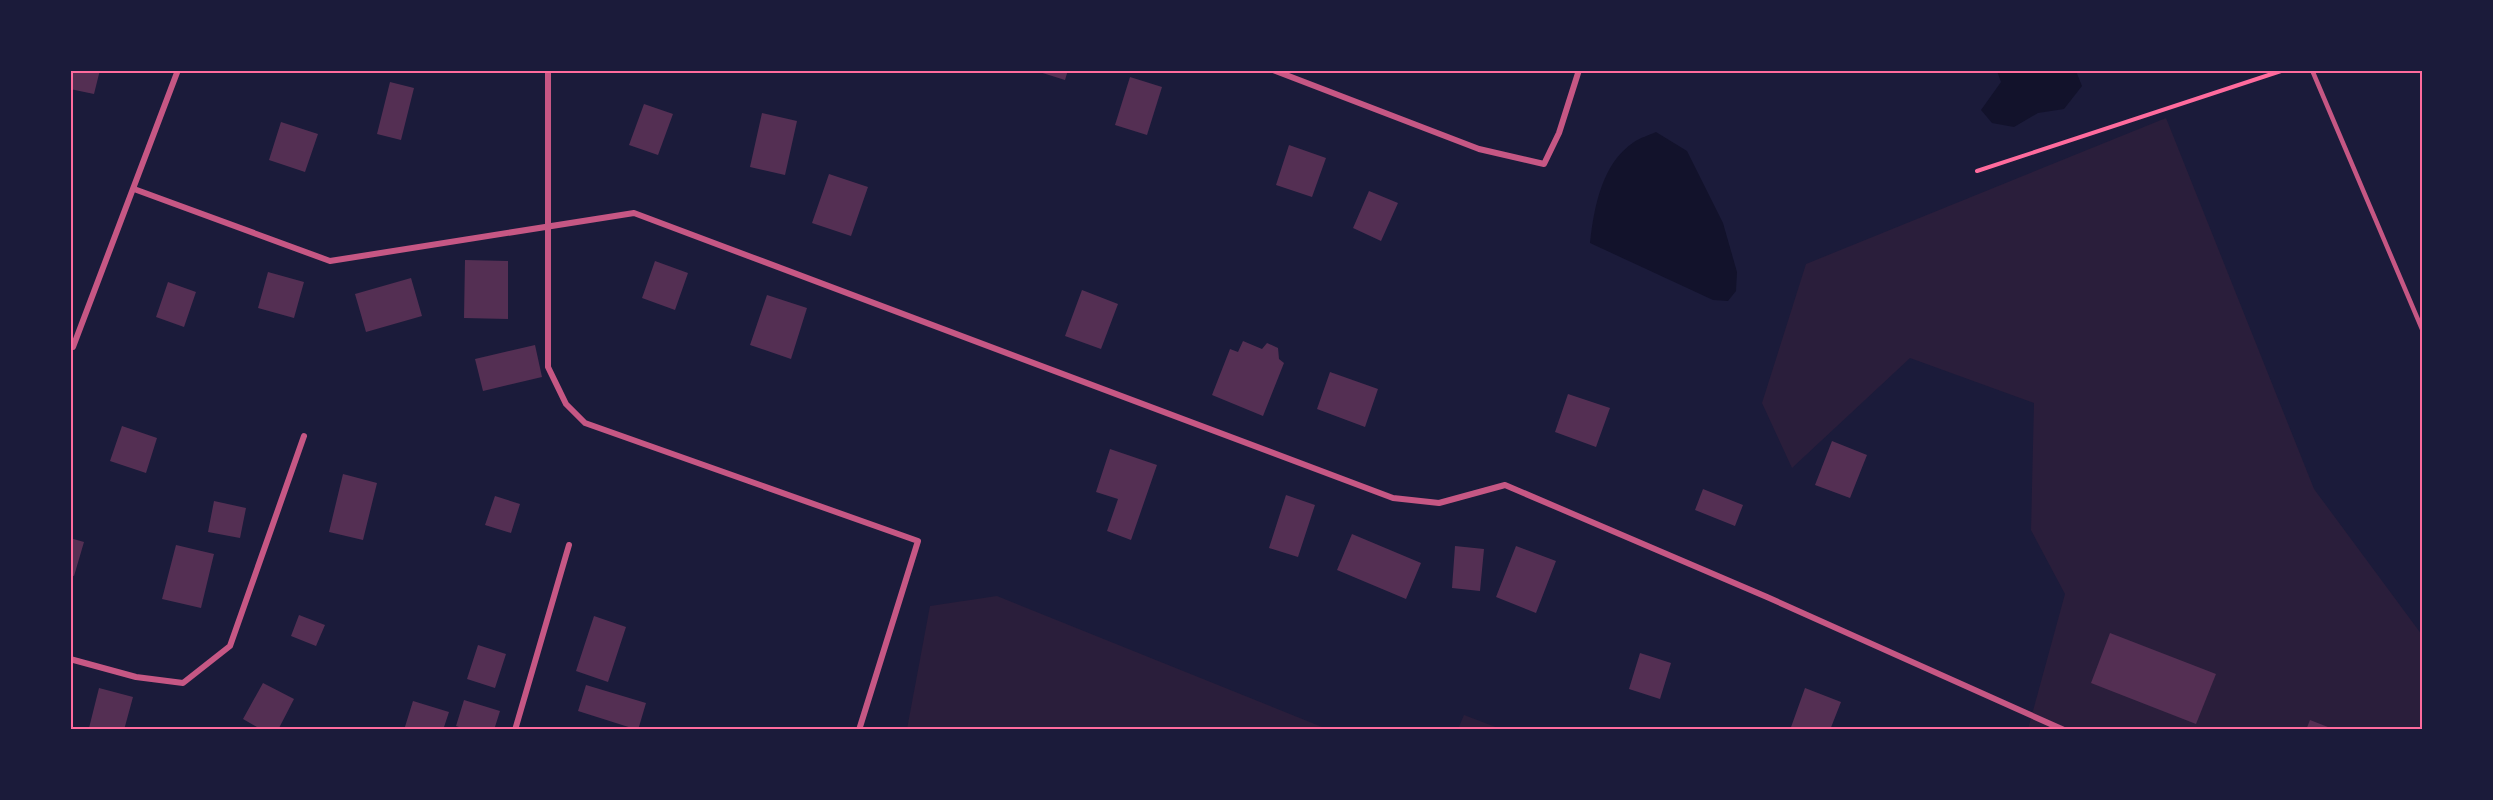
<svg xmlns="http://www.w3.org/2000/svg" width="2493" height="800" viewBox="0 0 2493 800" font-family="Helvetica,sans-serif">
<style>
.green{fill:#2a1e3b}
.water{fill:#12122b}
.building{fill:#542f53}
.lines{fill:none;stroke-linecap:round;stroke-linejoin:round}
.path{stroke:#ff6b9d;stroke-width:4}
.service{stroke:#c65784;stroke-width:4.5}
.minor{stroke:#c65784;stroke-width:6}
.neatline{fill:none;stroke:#ff6b9d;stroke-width:2}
</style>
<rect width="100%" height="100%" fill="#1b1b3a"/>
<path class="green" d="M2166,118l148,371 108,146v94h-394l37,-135 -34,-64 3,-127 -124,-45 -118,110 -30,-65 44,-139z
M997,596l330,133h-420l23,-123z
M1464,715l37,14h-43z"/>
<path class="water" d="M1997,71h79l6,15 -18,23 -26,4 -24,14 -22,-4 -11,-13 20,-28z
M1656,132l31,19 36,72 14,49 -1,19 -8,10 -15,-1 -123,-57c4,-36 12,-80 44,-101 6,-4 15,-7 22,-10z"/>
<path class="building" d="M70,70h30l-6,24 -24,-5z
M1033,70h35l-3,10z
M1130,77l32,10 -15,48 -32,-10z
M390,82l24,6 -13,52 -24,-6z
M644,104l29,10 -15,41 -29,-10z
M762,113l35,8 -12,54 -35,-8z
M281,122l37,12 -13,38 -36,-12z
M1289,145l37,13 -14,39 -36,-12z
M829,174l39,13 -17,49 -39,-13z
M1369,191l29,12 -17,38 -28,-13z
M465,260l43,1v58l-44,-1z
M655,261l33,12 -13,37 -33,-12z
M268,272l36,10 -10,36 -36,-10z
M411,278l11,38 -56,16 -11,-38z
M168,282l28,10 -12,35 -28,-10z
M1082,290l36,14 -17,45 -36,-13z
M767,295l40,13 -16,51 -41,-14z
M1243,341l19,8 5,-6 11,5 1,11 5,4 -21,53 -51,-21 18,-46 8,3z
M535,345l7,32 -59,14 -8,-32z
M1330,372l48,17 -13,38 -48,-18z
M1568,394l42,14 -14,39 -41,-15z
M122,426l35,12 -11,35 -36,-12z
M1832,441l35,14 -17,43 -35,-13z
M1110,449l47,16 -26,75 -24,-9 11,-32 -22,-7z
M343,474l34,9 -14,57 -34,-8z
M1703,489l40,16 -8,21 -40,-16z
M1286,495l29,10 -17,52 -29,-9z
M495,496l25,8 -9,29 -26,-8z
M214,501l32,7 -6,30 -32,-6z
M1352,534l69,29 -15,36 -69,-29z
M70,538l14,4 -10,34 -4,-1z
M176,545l38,9 -13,54 -39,-9z
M1455,546l29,3 -4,42 -28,-3z
M1516,546l40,15 -20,52 -40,-16z
M299,615l26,10 -9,21 -25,-10z
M594,616l32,11 -18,55 -32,-11z
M2110,633l106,41 -20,50 -105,-41z
M478,645l28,9 -11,34 -28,-9z
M1640,653l31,10 -11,36 -31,-10z
M263,683l31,16 -16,31h-16l-19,-11z
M586,685l60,18 -8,27 -60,-19z
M99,688l34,9 -9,33 -35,-2z
M1805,688l36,14 -11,28h-40z
M464,700l36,11 -6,19h-26l-12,-4z
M413,701l36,11 -6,18h-39z
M2310,720l23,9v1h-27z"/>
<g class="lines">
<path class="path" d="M1977,171l307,-101"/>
<path class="service" d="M2312,70l110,259"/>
<path class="minor" d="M548,70v297l18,37 19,19 333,118 -59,189
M1273,70l206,79 65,15 15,-31 20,-63
M134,189l196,72 304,-48 759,285 46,5 66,-18 262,112 297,133
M73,347l105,-277
M70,659l66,18 47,6 47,-37 74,-210
M515,730l54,-185"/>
</g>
<rect width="2493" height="800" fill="none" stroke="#1b1b3a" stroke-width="144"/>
<rect x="72" y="72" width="2349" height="656" class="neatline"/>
</svg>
